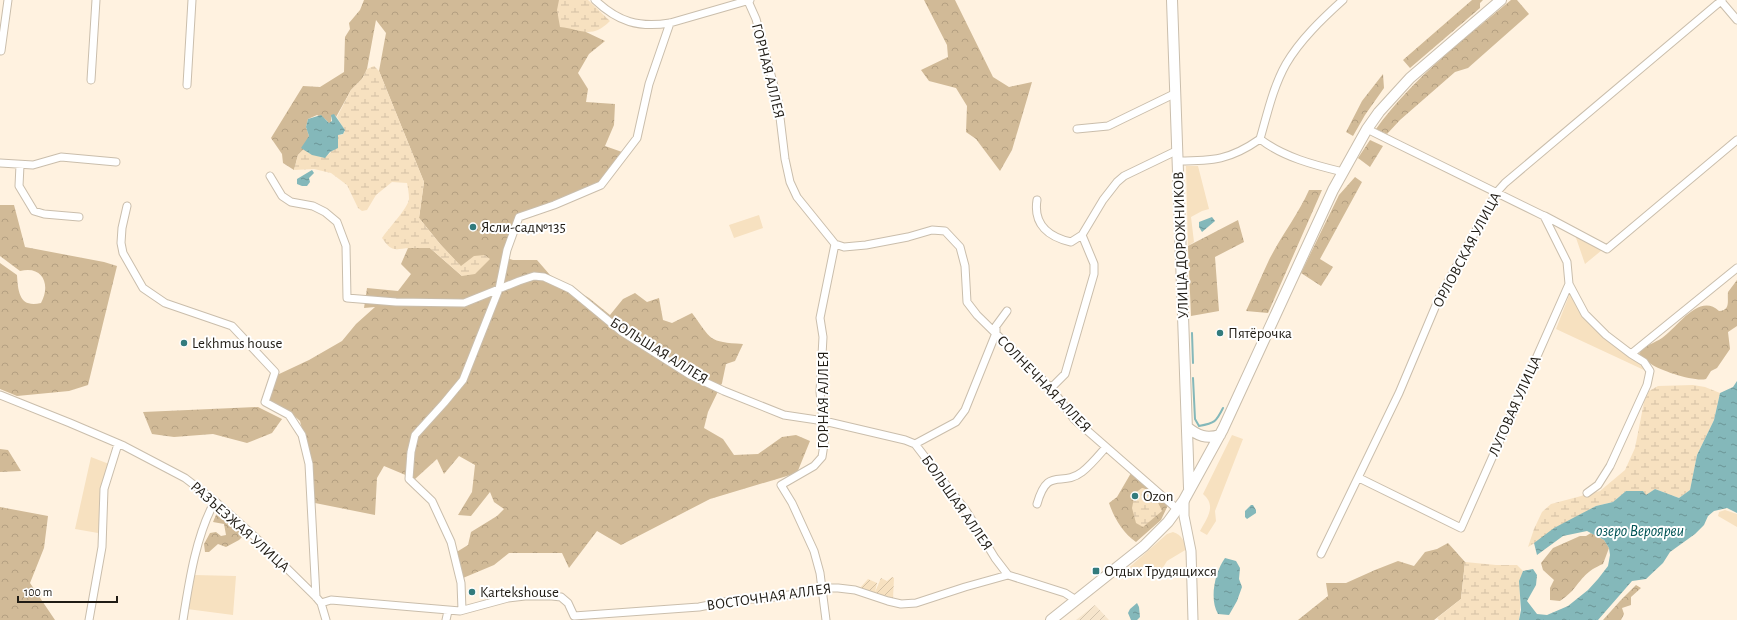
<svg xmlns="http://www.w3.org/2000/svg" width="1737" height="620" viewBox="0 0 1737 620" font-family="'Alegreya Sans',sans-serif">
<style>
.industrial{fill:url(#industrial-furrows)}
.grass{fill:#f7e1c0}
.forest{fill:url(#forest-crowns)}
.wetland{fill:url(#wetland-marsh)}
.garden{fill:url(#garden-furrows)}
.water{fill:url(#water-ripples)}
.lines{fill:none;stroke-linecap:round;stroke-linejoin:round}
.stream{stroke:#84b8ba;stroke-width:2}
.minor-casing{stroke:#cabeac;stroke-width:9}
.tertiary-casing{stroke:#cabeac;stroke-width:11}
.secondary-casing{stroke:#cabeac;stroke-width:12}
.minor{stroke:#fff;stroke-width:7}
.tertiary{stroke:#fff;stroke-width:9}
.secondary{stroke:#fff;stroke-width:10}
.poi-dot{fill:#327b7d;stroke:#fff;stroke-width:1.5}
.labels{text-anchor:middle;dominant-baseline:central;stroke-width:4;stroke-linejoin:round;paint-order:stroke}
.street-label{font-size:15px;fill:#201c15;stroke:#fff}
.poi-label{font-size:15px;fill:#201c15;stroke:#fff;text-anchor:start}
.water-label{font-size:16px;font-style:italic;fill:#015355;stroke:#fff}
</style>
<defs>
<pattern id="industrial-furrows" width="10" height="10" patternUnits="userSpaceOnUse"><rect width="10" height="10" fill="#f6e5cc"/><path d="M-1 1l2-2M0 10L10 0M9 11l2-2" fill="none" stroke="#d3c4ae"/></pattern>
<pattern id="forest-crowns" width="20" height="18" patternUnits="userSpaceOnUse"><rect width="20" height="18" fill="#d1ba97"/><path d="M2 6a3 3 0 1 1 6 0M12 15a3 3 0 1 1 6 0" fill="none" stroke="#b39f81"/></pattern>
<pattern id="wetland-marsh" width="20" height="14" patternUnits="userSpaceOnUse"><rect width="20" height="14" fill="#f7e1c0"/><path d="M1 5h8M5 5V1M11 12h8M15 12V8" fill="none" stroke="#d3c0a4"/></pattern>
<pattern id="garden-furrows" width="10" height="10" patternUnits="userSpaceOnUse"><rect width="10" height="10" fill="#f7e1c0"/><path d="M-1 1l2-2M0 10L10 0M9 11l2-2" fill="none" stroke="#d3c0a4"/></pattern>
<pattern id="water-ripples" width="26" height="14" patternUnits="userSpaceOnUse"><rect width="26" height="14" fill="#84b8ba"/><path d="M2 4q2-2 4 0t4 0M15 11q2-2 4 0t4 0" fill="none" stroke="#6c9596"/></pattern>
</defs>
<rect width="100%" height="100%" fill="#fff2e0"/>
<path class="industrial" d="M1095,605l14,15h-33z"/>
<path class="grass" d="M1186,166h12l11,43 -7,2 -11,6 3,25 -6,4z
M759,215l4,13 -29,10 -5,-13z
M1575,235l27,15 -17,14z
M1570,293l13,24 59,47 2,6 -88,-41z
M1232,435l11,4 -28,72 1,10 -9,14 -7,-4c7,-13 17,-25 3,-37z
M91,457l18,7 -6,19 -5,50 -23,-4z
M1725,510l12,4v13l-19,-11 1,-4z
M1173,532c9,3 11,9 14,17l-20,12 -5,8 -10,5 -6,-10 -14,13 -8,-5 43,-38z
M194,575l42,1 -3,39 -46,-6z"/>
<path class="forest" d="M364,0h196l26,32 19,9 -16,13 -11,19 10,16 -2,13 29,2 -1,21 -9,21 17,6 -24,33 -81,30 -14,42 10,3h24l13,15 39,23 21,17 13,-16 12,-6 12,9 12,-4 4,22 9,3 20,-10c20,27 16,29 51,31l-8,17 -9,3 -4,19 -14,29 -4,16 19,11 11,16 24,-1 24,-17 14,-2 14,6 -13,32 -87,26 -89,46 -24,-14 -28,37 -7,-15h-53l-15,12 -31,13 -8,-25 13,-8 3,-13 26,-16 7,-7 -10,-7 -4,-10 -19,24 -13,-1 14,-23 3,-27 -16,-9 -15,18 -7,-15 -22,20 -31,-13 -7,12 -2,37 -60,-12 -4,-39 -11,-43 -10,-9 -22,-12 9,-25 32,-15 33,-19 14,-17 19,-17 -11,1 3,-20 31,3 13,-17 -10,-10 7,-16h22l32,28 -1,-9 -21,-23 -21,-26 5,-36 -45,-111 7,-38 -10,-13 -9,49 -5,10 -11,11 -15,27 -1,-2 -4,2v5l-2,1 -4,-4 -8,-4 -9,4 -2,8 3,9 -5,13 -6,6 -4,15 -11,-7 -1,-9 -11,-16 32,-52 17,1 24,-15 1,-35 5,-8 -1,-6 11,-13z
M924,0h31l38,77 16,10 23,-5 -20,68 -12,21 -24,-32 -10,-7 1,-26 -11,-18 -27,-7 -8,-11 27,-13 -1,-12z
M1472,0h11l-3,3v5l-70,60 -7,-8z
M1511,0h6l12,14 -61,54 -13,4 -55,48 -13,14 -11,-5c37,-51 87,-89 135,-129z
M1383,74l1,14 -19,27 -12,21 -7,-4 16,-31z
M1370,140l13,6 -13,21 -12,-9z
M1355,177l7,5 -42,77 13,8 -12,19 -20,-13 38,-78z
M1309,190h13l-54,123 -22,-2c8,-17 15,-34 23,-51 12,-24 29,-45 40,-70z
M0,205h14l11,42 79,15 13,4 -29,119 -19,6 -52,5 -17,-7v-126l17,12c1,18 3,33 24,28 10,-18 2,-38 -21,-32l-20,-15z
M1238,220l6,22 -29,15 4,54 -28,5 -3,-70z
M1737,280v46l-9,6 2,17 -13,19 -6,3 -5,8c-11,3 -45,-8 -55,-15 -4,-2 -8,-7 -12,-10 5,-9 16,-11 23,-16 15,-10 37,-46 57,-27 12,-1 8,-10 9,-19z
M258,407l24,12 -10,14 -25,10 -34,-9 -39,3 -22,-3 -9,-22z
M0,449l8,1 13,21 -21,1z
M1131,473l37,32 -7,15 -25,22c-13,-9 -22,-24 -27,-39l8,-6z
M0,507l48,9 -4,32 -14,35 25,37h-55z
M218,510l26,22v3l-5,5 -13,7 -8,-3 -9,8h-4l-1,-8 6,-11 6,-1 5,4 5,-1 -2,-11 -11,-2z
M1591,533l13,7 5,8 -6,16c-17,7 -20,14 -31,27 -4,4 -8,7 -12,10l-10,-1v-12l4,-8 -11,-10 -2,-7 12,-15 27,-12h6z
M1448,543l17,19 -4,37 -27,21h-136l30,-24 -2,-13h20l29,-13 23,-9 16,5 11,-14 12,-3z
M1636,585l5,3 -10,9v8l-9,3 2,6 -3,6h-18l17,-19z"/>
<path class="wetland" d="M559,0h29l22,21c-19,19 -29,8 -50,6l-3,-17z
M374,66l5,5 45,111 -5,36 21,26 21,22 13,-10 11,-1 5,4 -15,15 -13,2 -32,-28c-7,0 -14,0 -20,0 -15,1 -18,5 -28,-10 6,-9 26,-30 27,-39 0,-5 -1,-11 -2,-16l-15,-1 -16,13 -9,15 -5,1 -4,-3 -11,-23 -16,-12 -17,-4 -20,1 4,-15 6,-6c6,6 8,4 14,7 13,5 17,-12 20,-21h4l3,-4 -8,-14 14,-27 11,-11 5,-10z
M1693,385l12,2 15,6 -6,27 -17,35 -7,35 -11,8 -24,-9 -9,7 -20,-5 -13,11 -17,4 -68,41 6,-18 8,-17 9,-8 49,-13 25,-21 10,-22 9,-46 5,-11 9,-5z
M1142,488c10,1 16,14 20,23l-19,16 -7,-4 -4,-15 3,-15z
M1465,562l31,3h21l6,6c-6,16 -1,32 -4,49h-80l-2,-2 24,-19z"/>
<path class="garden" d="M892,577l2,1 -1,21 -33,-11 8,-9 9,4 -2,9 6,-14 6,3z"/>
<path class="water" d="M334,114l11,16 -2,4 -5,1v13l-8,4 -5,6 -13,-3 -11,-7 8,-12 -3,-9 2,-8 13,-4 8,8 3,-2 -1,-6z
M312,170l2,3 -5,5 1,4 -3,4h-5l-5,-2v-5z
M1212,217l3,4 -13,11 -3,-5v-5z
M1737,381v132l-10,-5 -13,3 -6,5 -4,9 -9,9 -25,18 -7,11 -17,16 -14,2 -34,39h-79l2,-10 -2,-29 4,-10 10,-2 4,6 -1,10 -9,16 10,13 10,1 21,-9 20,-16 10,-11 10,-13 2,-11 -1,-7 -5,-8 -17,-9 -24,5 -26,19 -3,-12 20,-15 42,-22 17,-4 13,-11h17l3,4 9,-6 24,9 11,-8 7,-35 17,-35 6,-27 13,-6z
M1251,505h2l3,5v3l-9,6 -2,-2v-6z
M1225,558l11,3 4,7 -1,11 3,8 -5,14 -8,14 -11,-1c-9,-15 -3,-42 7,-56z
M1137,603l2,4 1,10 -3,3h-6l-3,-7 2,-4z"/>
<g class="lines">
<path class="stream" d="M1192,333l1,30
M1193,378l2,41 4,7c16,-3 17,-4 24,-18"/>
<defs>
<path id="minor" d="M595,0c23,22 44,28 75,23l80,-23
M1720,0l17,20
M748,1l8,18 22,82 7,58 5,23 7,15 38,47 -15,74 3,19 -3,55 5,46 -3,19 -8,9 -33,19 11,18 22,48 6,22 6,47
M1,51l7,-51
M91,80l5,-80
M187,85l5,-85
M1077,129l31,-3 68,-33
M1367,129l177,87 23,46 2,22 16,30 21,21 25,19
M1260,139c23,18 54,26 83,33
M1178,161c35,0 52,-1 82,-22 7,-24 13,-52 26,-75 14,-24 36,-45 57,-64
M0,163l33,2 28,-8 55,5
M20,165l-1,21 15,25 10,3 35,3
M270,176l12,20 9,6 22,4 12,6 12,10 9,24 1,52 49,4 68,1 55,-22 15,-5 10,1 26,12 52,43 68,43 34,16 60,24 40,6 81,19 10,4 52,68 28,46 13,17
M1037,200c-4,25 12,37 34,42l11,-7 21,-35 14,-18 7,-6 54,-26
M127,206l-5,22 -1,15 2,10 20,35 22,15 67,23 43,46 -10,30 24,13 13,20 7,29 7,133
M1545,216l62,33 130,-109
M835,244l9,3 22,-2 42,-8 24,-7 13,1 15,16 5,19 2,36 10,13 74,73 23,31 103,90
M1051,388l14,-14 29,-100v-10l-12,-29
M0,395l70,28 54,23 61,32 30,23 39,35 62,61 5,6 5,17
M915,444l41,-22 9,-12 31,-77v-7l11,-15
M1359,478l102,50 108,-244
M1587,493l11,-8 12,-19 37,-81 3,-14 -6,-9 -13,-8 106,-86
M1037,504c11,-39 24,-16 45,-32 9,-7 17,-17 24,-25
M1321,554l78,-161 40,-95 58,-106 8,-9 217,-183
M321,603l10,-3 129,11 48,-13 17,-2h27l9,1 7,6 6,13 125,-9 41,-8h20l49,-7 12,-4h17l17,2 33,11 13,3 15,-1 49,-16 43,-12 57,18 11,7
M462,610l-1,-27 -10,-41 -19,-41 -23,-22 2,-27 4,-17 29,-32 19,-23 36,-91 8,-39 12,-33 35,-12 47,-20 36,-47 12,-54 21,-61
M89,620l13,-73 2,-58 14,-45
M183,620c6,-38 13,-85 32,-119
M446,620l2,-9"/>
<path id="tertiary" d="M1184,500v16l7,35 2,69"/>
<path id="secondary" d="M1172,0l17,488
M1187,427c11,9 19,12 33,8
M1051,620l93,-74 24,-24 16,-22 39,-71 110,-239 34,-61 12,-17 31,-34 91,-78"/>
</defs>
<use href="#minor" class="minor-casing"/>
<use href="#tertiary" class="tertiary-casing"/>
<use href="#secondary" class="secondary-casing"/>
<use href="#minor" class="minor"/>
<use href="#tertiary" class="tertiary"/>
<use href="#secondary" class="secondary"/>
</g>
<g class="poi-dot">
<circle cx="473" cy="227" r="4"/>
<circle cx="1220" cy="333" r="4"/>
<circle cx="184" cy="343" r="4"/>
<circle cx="1135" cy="496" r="4"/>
<rect x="1092" y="567" width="8" height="8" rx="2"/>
<circle cx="472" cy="592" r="4"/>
</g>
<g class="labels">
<g class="street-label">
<text transform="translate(768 71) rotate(76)">ГОРНАЯ АЛЛЕЯ</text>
<text transform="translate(1181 245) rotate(-92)">УЛИЦА ДОРОЖНИКОВ</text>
<text transform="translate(1467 250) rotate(-62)">ОРЛОВСКАЯ УЛИЦА</text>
<text transform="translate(659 351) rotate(32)">БОЛЬШАЯ АЛЛЕЯ</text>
<text transform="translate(1044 384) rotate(46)">СОЛНЕЧНАЯ АЛЛЕЯ</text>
<text transform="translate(823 400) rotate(-90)">ГОРНАЯ АЛЛЕЯ</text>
<text transform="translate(1515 406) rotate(-66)">ЛУГОВАЯ УЛИЦА</text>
<text transform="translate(957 503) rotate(55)">БОЛЬШАЯ АЛЛЕЯ</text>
<text transform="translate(240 527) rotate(42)">РАЗЪЕЗЖАЯ УЛИЦА</text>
<text transform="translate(769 597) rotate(-8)">ВОСТОЧНАЯ АЛЛЕЯ</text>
</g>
<g class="poi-label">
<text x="481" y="227">Ясли-сад№135</text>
<text x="1228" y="333">Пятёрочка</text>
<text x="192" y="343">Lekhmus house</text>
<text x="1143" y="496">Ozon</text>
<text x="1104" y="571">Отдых Трудящихся</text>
<text x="480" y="592">Kartekshouse</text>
</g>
<g class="water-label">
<text x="1640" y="531">озеро Вероярви</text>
</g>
</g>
<path d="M18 596v6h99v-6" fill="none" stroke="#201c15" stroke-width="2"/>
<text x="24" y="596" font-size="12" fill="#201c15" stroke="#ffffff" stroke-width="3" paint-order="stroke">100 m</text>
</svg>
